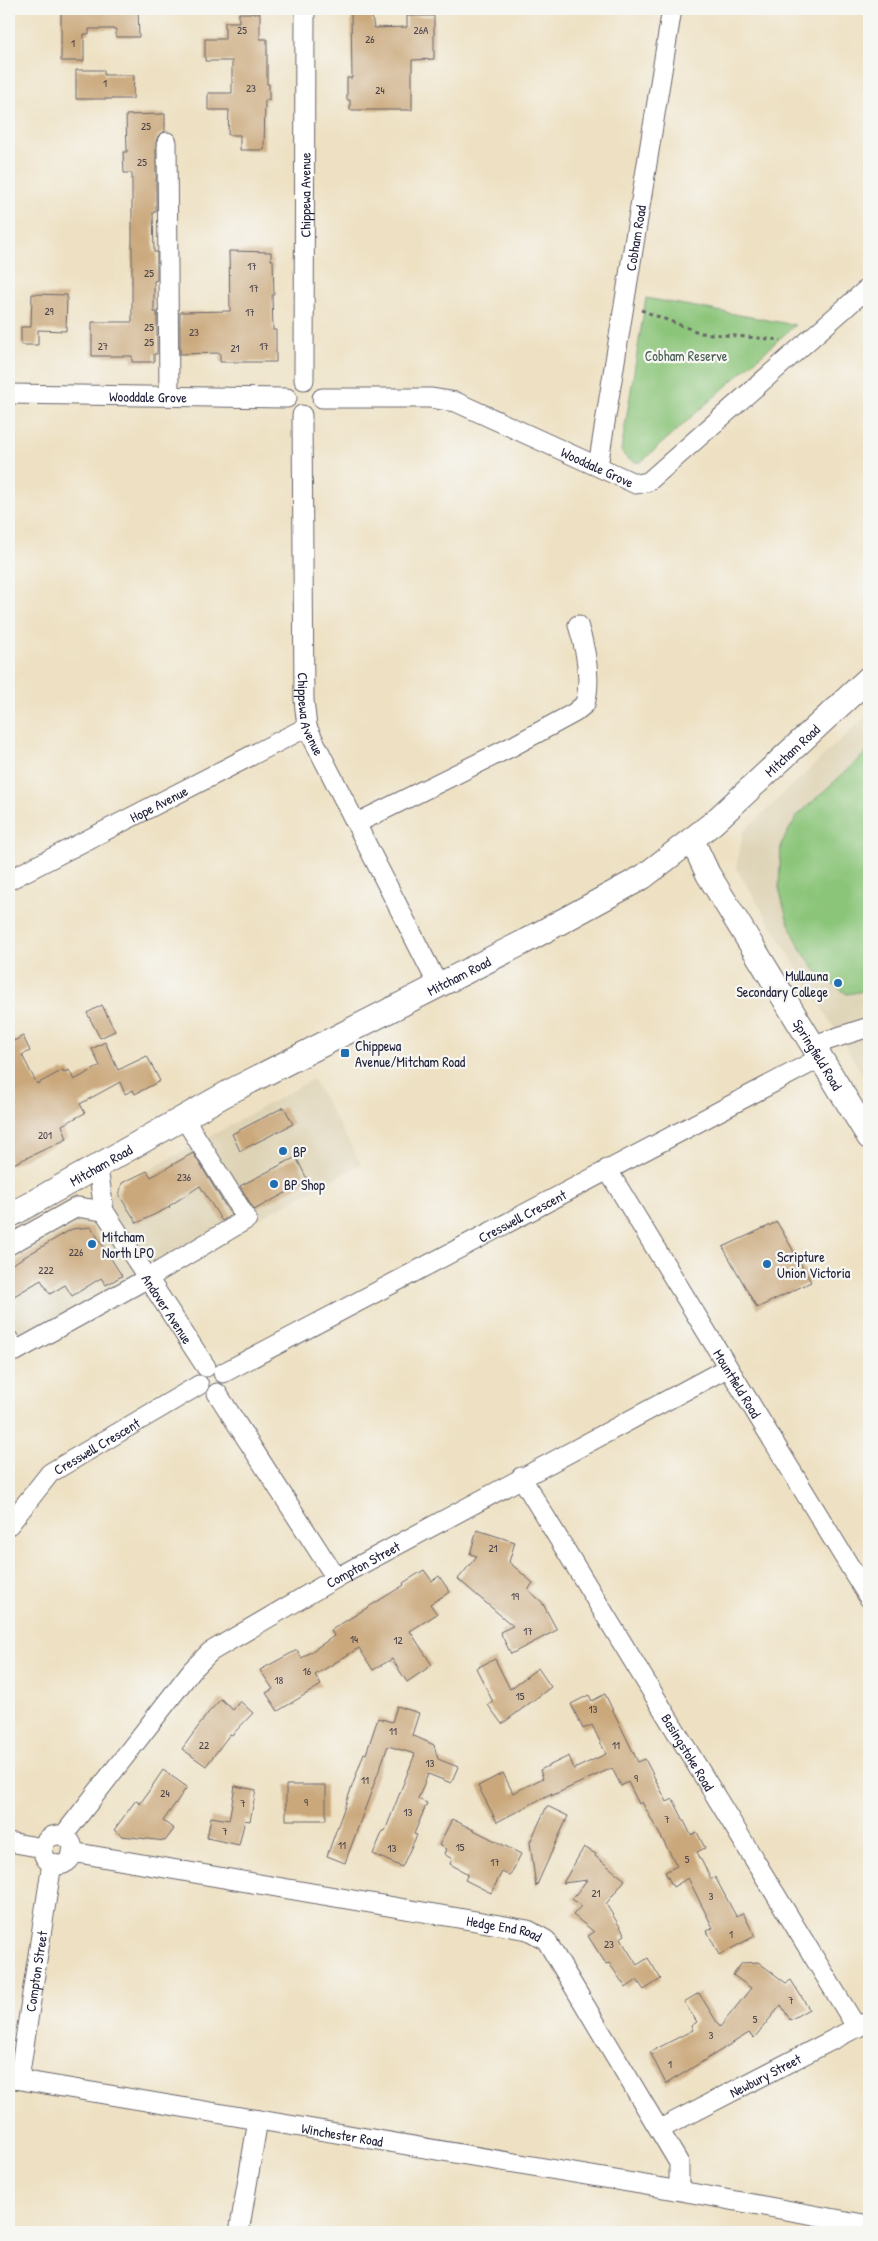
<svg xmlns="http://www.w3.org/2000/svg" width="878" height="2241" viewBox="0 0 878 2241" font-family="'Patrick Hand',sans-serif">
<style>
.built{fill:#ded3b5}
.green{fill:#8bc579;stroke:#56745a}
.building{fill:#caa87b}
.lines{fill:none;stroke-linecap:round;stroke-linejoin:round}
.minor-casing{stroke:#69656b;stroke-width:21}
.major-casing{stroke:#69656b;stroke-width:26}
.path{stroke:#69656b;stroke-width:3;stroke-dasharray:4 4;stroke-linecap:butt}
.minor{stroke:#fff;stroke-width:19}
.major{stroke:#fff;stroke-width:24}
.poi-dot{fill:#1f6fb2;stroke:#f6f6f2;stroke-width:2}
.labels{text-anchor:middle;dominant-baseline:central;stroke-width:4.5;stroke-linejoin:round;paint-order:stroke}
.number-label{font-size:11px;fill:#4c444b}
.street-label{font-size:14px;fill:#22223b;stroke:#f6f6f2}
.park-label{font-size:14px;fill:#475b51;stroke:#f6f6f2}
.poi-label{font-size:14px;fill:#22223b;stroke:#f6f6f2;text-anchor:start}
</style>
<rect width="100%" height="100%" fill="#f6f6f2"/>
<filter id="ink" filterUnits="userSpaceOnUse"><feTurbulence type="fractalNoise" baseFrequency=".02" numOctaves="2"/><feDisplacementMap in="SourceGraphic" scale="10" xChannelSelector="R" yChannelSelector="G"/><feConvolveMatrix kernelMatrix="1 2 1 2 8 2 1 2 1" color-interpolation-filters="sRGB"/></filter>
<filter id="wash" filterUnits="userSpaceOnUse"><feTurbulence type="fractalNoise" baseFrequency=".0096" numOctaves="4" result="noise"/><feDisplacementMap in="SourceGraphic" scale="20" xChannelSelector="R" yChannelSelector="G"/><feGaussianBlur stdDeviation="1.12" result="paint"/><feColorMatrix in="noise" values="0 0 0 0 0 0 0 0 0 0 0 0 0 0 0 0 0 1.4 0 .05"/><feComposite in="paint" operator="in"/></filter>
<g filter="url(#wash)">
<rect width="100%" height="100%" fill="#eee1c3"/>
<path class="built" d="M869,713v372l-133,-217 7,-36z
M313,1079l48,85 -108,58 -244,141v-101l65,-39 45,-36z"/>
<path class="green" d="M646,298l149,27 -154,137c-10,1 -15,-3 -20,-11z
M869,750v240l-22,4 -26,-18 -20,-26 -14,-31 -8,-31 2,-44 16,-28z"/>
<g id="blocks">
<path class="building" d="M61,9h77l1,28h-23v-8h-27v5h-5v27h-23z
M371,11l3,17 33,-1v-11h27v43l-22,1v50h-62v-10h-3v-22h5l-1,-66z
M239,13h21v26h7v45h2v16h-4l-1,50h-24v-15h-12l1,-25h-21v-17h24v-32h-27v-22h20v-17h14z
M76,70h28v5h30l-1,24h-57z
M165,114v17l-7,5 -2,6v70h-3l1,40h3v28l-3,1v31h3v42h-3v8h-22v-6h-40v-34h40v-149h-8l-1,-21h4l-1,-37z
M229,251l42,1v8h2l1,35h-2l1,35h3v32h-56v-9l-40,1v-42l50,-1z
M32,294l35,1 -1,36 -28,-1v15h-17v-18h10z
M102,1005l13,26 -15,7 -13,-25z
M9,1030l5,11 9,-5 7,15 -8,4 15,29 26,-14 1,2 5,-2 5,10 26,-14 -8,-17 13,-7 13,28 29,-14 13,25 -25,13 -2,-4 -8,4 -5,-12 -40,22 5,9 -23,12 5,14 -58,27z
M284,1107l9,17 -53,27 -8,-17z
M193,1153l38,62 -9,6 -22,-35 -31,20 1,1 -33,16 -18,-28 3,-12 25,-12 4,6z
M296,1157l12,24 -54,29 -14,-24z
M777,1222l34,60 -54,26 -34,-61z
M91,1227l31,49 -16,9 -5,-7 -29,18 -7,-11 -15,9 -9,-14 -32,19v-33l63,-37z
M477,1530l38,12 -6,20 24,21 -5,7 14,12 15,28 -46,24 -11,-22 13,-6 -55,-47 19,-23 -7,-2z
M424,1570l8,11 7,-5 11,16 -20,12 7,10 -27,17 22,34 -25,17 -15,-23 -19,11 -14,-22 -44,27 6,10 -43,26 -12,-18 7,-4 -13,-19 37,-20 5,8 32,-22 -3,-6 73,-45 -1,-2z
M495,1659l15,30 28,-21 13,19 -49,37 -14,-19 5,-3 -17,-34z
M605,1694l33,68 7,-3 22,43 6,-3 18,36 6,-3 8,16 -8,4 14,27 4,-2 21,39 7,-3 12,23 -36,19 -12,-24 6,-3 -25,-50 -15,9 -8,-15 12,-6 -35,-64 -3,2 -11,-22 -7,4 -9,-18 -61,28 1,-3 -55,29 -19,-36 25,-13 10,20 30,-15 -3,-8 29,-14 5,13 32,-15 -14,-29 -9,4 -12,-25 18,-9 3,6z
M221,1699l12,11 7,-9 13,12 -21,22 -2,-1 -24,32 -24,-17 26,-36z
M397,1706l22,7 -7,22 22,10 4,14 20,8 -7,16 -23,-9 -10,25 9,4 -13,31 3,1 -15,32 -29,-13 10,-23h2l30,-77 -27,-8 -43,117 -18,-7 37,-103 2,1 12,-36 14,4z
M163,1770l24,17 -24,34 11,8 -9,12 -43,-5 -8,-6 22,-30 4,4z
M286,1785h40v35h-40z
M235,1786l21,4 -6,31 -5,-1 -6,25 -32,-7 4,-21 18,3z
M547,1806l21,10 -32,71 -6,-45z
M452,1819l69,35 -11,22 -8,-4 -11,21 -26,-13 3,-6 -18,-10 2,-5 -8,-5 2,-5 -7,-4z
M584,1847l12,7 -1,2 30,24 -19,24 19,31 -5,3 17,27 11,-7 13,21 -17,11 -7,-10 -11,8 -17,-25 -3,1 -18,-28 6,-4 -21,-17 8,-9 -9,-7 15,-19 -24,3z
M758,1962l28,21 5,-3 18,29 -19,11 -9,-15 -27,33 -5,-5 -83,51 -16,-32 43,-22 -2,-4 6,-4 -13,-20 15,-9 21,34 31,-39 -18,-13 9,-12z"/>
</g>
</g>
<g filter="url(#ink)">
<use href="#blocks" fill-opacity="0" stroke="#69656b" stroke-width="1"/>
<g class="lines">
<defs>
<g id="minor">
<path d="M167,142l2,253"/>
<path id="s1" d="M304,380l1,-371"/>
<path id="s2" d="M9,394l278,4"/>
<path id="s3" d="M322,398h108l26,4 180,82 12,-2 221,-195"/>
<path id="s4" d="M302,415l2,285 3,27 131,258"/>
<path id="s5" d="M598,466l74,-457"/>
<path d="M357,823l156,-77 61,-33 11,-9c7,-26 1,-54 -7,-79"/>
<path id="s6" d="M9,880l298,-153"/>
<path d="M813,1045l56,-18"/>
<path id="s7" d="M98,1167l6,44 102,156"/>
<path id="s8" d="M607,1169l262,429"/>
<path d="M9,1245l68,-38 27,4"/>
<path d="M9,1340l7,11 132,-73 99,-59 -63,-101"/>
<path id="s9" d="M223,1373l597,-315"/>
<path d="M217,1393l119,185"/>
<path id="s10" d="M521,1477l336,551"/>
<path id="s11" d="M9,1525l41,-52 149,-88"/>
<circle cx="58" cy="1850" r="15"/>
<path id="s12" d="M63,1836l129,-166 18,-18 126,-74 391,-210"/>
<path d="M9,1842l34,6"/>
<path id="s13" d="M72,1852l456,78 18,10 133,223v18l-4,9"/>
<path id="s14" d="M9,2078l666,112 194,35"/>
<path id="s15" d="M19,2079l33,-216"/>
<path id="s16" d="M660,2129l209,-108"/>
<path d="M239,2232l19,-112"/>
</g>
<g id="major">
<path id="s17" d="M692,840l16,34 161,263"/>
<path id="s18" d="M9,1216l224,-126 289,-147 121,-66 70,-54 156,-145"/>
</g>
</defs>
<use href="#minor" class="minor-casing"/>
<use href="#major" class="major-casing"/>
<path class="path" d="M862,269l7,-6
M641,310l60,23 80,7"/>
<use href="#minor" class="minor"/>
<use href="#major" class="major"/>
</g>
</g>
<g class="poi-dot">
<circle cx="838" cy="983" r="5"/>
<rect x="340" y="1048" width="10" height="10" rx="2.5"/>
<circle cx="283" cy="1151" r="5"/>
<circle cx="274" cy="1184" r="5"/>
<circle cx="92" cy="1244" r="5"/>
<circle cx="767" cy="1264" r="5"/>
</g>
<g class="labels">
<g class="number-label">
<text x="242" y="30">25</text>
<text x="421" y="30">26A</text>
<text x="370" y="39">26</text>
<text x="73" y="43">1</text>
<text x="105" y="83">1</text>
<text x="251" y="88">23</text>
<text x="380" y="90">24</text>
<text x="146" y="126">25</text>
<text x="142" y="162">25</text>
<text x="252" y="266">17</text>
<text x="149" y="273">25</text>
<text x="254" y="288">17</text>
<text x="49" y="311">29</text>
<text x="250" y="312">17</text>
<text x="149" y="327">25</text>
<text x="194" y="332">23</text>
<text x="149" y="342">25</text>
<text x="103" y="346">27</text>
<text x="264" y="346">17</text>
<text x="235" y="348">21</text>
<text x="45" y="1135">201</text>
<text x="184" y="1177">236</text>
<text x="76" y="1252">226</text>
<text x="46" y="1270">222</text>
<text x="493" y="1548">21</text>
<text x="515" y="1596">19</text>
<text x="528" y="1631">17</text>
<text x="354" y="1639">14</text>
<text x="398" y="1640">12</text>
<text x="307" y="1671">16</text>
<text x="279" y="1680">18</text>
<text x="520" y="1696">15</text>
<text x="593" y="1709">13</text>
<text x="393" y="1731">11</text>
<text x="204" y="1745">22</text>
<text x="616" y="1745">11</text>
<text x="430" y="1763">13</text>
<text x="636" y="1778">9</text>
<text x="365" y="1780">11</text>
<text x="165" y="1793">24</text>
<text x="306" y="1802">9</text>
<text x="243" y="1803">7</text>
<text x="408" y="1812">13</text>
<text x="667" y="1819">7</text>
<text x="225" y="1831">7</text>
<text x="342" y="1845">11</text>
<text x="460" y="1847">15</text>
<text x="392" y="1848">13</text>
<text x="687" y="1859">5</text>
<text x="495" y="1862">17</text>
<text x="596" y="1893">21</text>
<text x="711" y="1896">3</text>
<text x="731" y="1934">1</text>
<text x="609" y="1944">23</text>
<text x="791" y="2000">7</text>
<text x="755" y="2019">5</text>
<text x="711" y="2035">3</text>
<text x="670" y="2064">1</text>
</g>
<g class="street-label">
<text stroke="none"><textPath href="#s1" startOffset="185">Chippewa Avenue</textPath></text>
<text stroke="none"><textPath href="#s5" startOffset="231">Cobham Road</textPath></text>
<text stroke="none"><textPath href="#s2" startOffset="139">Wooddale Grove</textPath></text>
<text stroke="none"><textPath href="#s3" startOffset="290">Wooddale Grove</textPath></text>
<text stroke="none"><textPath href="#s4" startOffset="300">Chippewa Avenue</textPath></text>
<text stroke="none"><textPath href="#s18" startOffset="915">Mitcham Road</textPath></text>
<text stroke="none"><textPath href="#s6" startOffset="168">Hope Avenue</textPath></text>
<text stroke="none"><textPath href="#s18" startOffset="510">Mitcham Road</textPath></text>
<text stroke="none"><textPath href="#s17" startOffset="249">Springfield Road</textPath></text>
<text stroke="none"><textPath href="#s18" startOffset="105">Mitcham Road</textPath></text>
<text stroke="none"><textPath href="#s9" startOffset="338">Cresswell Crescent</textPath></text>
<text stroke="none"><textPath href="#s7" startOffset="161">Andover Avenue</textPath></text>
<text stroke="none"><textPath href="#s8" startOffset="251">Mountfield Road</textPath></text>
<text stroke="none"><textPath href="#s11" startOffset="120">Cresswell Crescent</textPath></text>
<text stroke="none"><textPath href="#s12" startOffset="412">Compton Street</textPath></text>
<text stroke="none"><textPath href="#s10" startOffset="322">Basingstoke Road</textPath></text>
<text stroke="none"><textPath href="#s13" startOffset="439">Hedge End Road</textPath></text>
<text stroke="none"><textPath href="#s15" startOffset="109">Compton Street</textPath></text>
<text stroke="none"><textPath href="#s16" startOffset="118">Newbury Street</textPath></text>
<text stroke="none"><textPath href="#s14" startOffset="338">Winchester Road</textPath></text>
</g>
<g class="park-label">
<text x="686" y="355">Cobham Reserve</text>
</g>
<g class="poi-label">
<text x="828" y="975" text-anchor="end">Mullauna<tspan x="828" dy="16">Secondary College</tspan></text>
<text x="355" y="1045">Chippewa<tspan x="355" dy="16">Avenue/Mitcham Road</tspan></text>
<text x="293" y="1151">BP</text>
<text x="284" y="1184">BP Shop</text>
<text x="102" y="1236">Mitcham<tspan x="102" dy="16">North LPO</tspan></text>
<text x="777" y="1256">Scripture<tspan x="777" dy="16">Union Victoria</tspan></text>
</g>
</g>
<rect width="878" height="2241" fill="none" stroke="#f6f6f2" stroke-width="30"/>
</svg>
